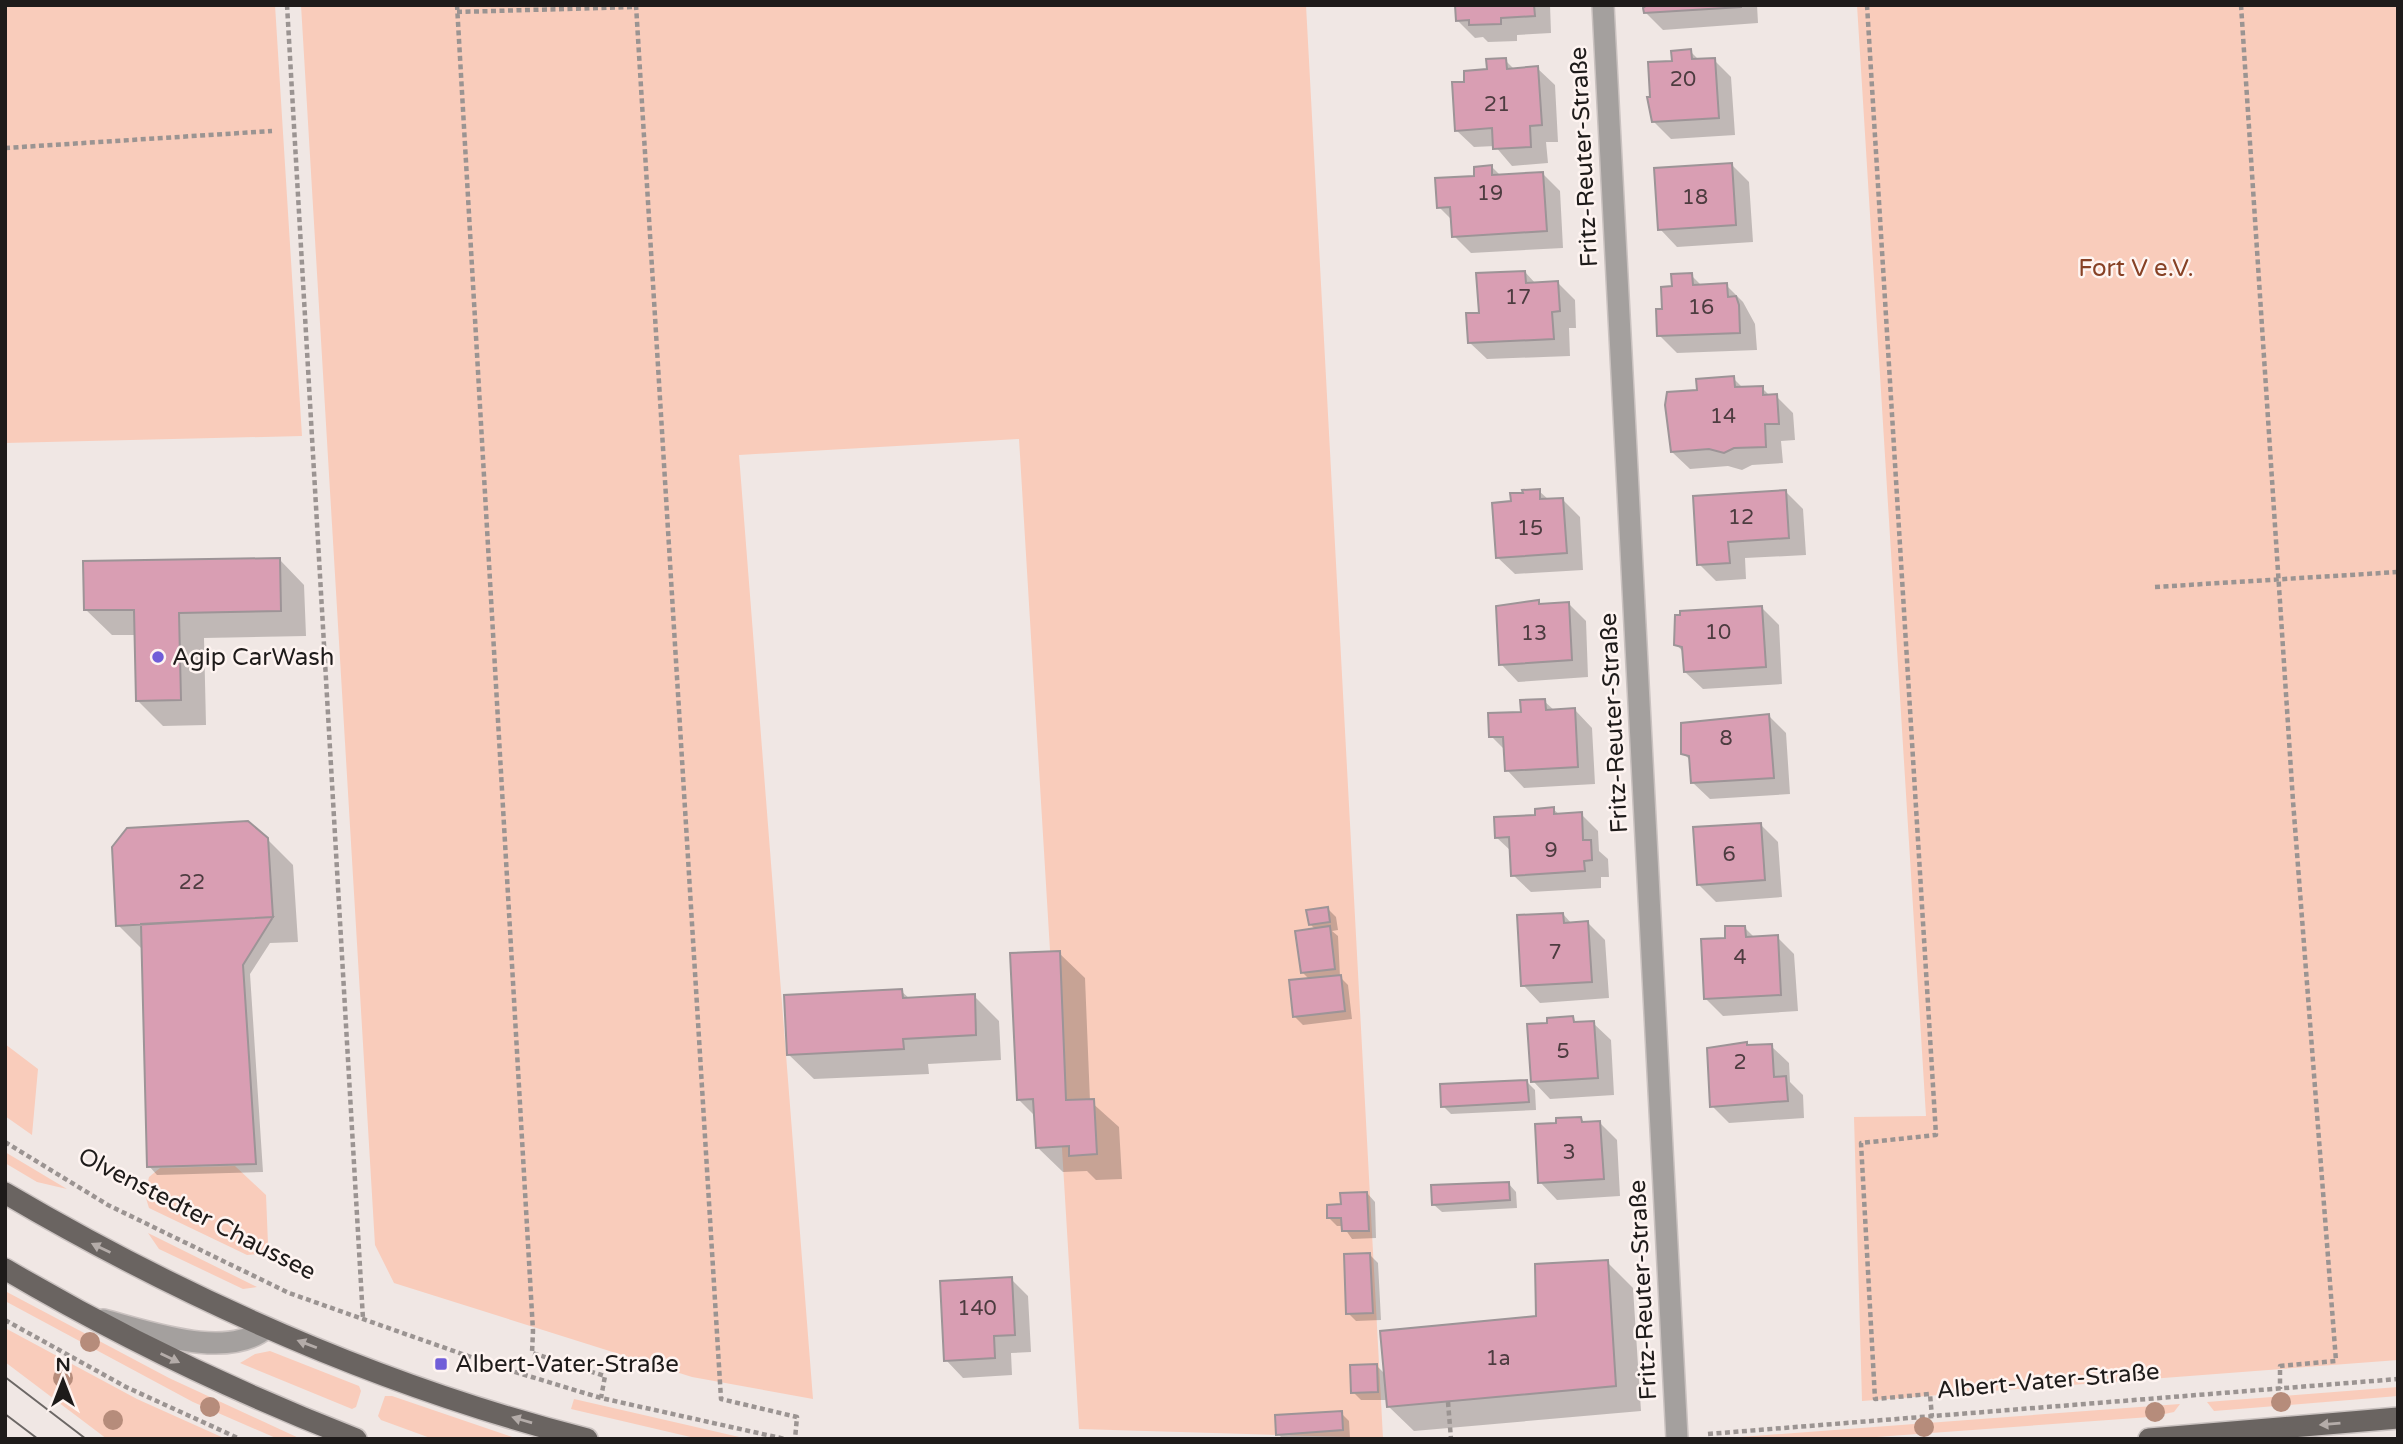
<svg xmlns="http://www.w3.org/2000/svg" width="2403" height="1444" viewBox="0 0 2403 1444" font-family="'Varela Round',sans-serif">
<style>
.green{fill:#f9ccbb}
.shadow{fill:#0003}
.building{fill:#d99eb3;stroke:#9d9497;stroke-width:2}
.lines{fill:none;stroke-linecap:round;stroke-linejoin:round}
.service-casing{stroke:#cac2c0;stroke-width:24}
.minor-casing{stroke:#cac2c0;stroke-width:24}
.primary-casing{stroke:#cac2c0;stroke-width:24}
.path{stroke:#9b9492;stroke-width:4.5;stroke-dasharray:5 3.5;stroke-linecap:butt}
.service{stroke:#a4a09e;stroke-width:21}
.minor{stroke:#a4a09e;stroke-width:21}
.primary{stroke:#6a6461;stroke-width:21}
.tram{stroke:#6c6765;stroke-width:2}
.tree{fill:#b68c7b}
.oneway{fill:#b4aca9}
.poi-dot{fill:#715ed8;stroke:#fef4f1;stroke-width:2.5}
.labels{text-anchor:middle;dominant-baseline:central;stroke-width:5;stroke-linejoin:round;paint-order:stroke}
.number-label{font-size:21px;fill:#4d3c40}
.street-label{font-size:24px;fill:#1e1b1a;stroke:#fef4f1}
.park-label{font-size:24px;fill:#874125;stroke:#fef4f1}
.poi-label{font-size:24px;fill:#1e1b1a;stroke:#fef4f1;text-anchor:start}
</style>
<rect width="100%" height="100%" fill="#f0e7e4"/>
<path class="green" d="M5,5h270l27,431 -297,7z
M301,5h1005l77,1433 -304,-9 -60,-990 -280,16 74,944 -121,-22 -298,-94 -19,-38z
M1857,5h541v1355l-536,41 -8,-284 72,-1z
M5,1044l33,25 -6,66 -27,-19z
M5,1152l62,37 -30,-7 -32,-19z
M235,1166l31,29 2,49 -8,10 -13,1 -98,-47 -4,-13 4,-18 11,-9z
M148,1233l109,54 -14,2 -84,-40z
M5,1291l164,87 132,61h-23l-85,-37 -188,-101z
M5,1328l132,71 89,40h-119l-102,-77z
M270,1351l89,35 2,5 -5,16 -4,2 -112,-46 15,-9z
M2398,1387v9l-184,15 -7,-9z
M385,1396h7l126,43h-85l-52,-19 -3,-4z
M574,1399l174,40h-49l-128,-30z
M2180,1404l-6,8 -24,5 -301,22h-136z"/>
<path class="shadow" d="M1456,5h94l1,28 -34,2v6l-29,1 -5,-5 -8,1 -18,-18z
M1650,5h107l1,18 -95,7 -18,-18z
M1690,51l10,10 14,-1 17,17 4,58 -64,4 -18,-18 -1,-22 22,-37z
M1505,60l10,10 22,-2 18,17 3,57h-12l2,21 -36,3 -17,-20 -21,1 -18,-17 10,-47z
M1732,165l17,17 4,60 -76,5 -17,-18z
M1492,167l9,9 42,-2 17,17 3,57 -92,5 -17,-17 -1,-15 -14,-14z
M1525,272l11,12 21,-2 18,18 1,28h-7l1,28 -83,3 -18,-17 12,-27z
M1691,275l11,11 24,-1 17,17 12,22 2,26 -80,3 -18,-18 15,-47z
M1733,378l11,11 18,-1 8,8h6l17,17 2,27 -14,1 2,22 -31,2 -10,5 -14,-4 -38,3 -18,-17 27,-61z
M1539,491l10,9h14l17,17 3,53 -68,4 -18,-17 15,-54z
M1786,492l17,17 3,46 -61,3 1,21 -30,2 -17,-17z
M279,559l25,26 2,51 -102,2 2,87 -43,1 -26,-26 -1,-65h-24l-26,-25z
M1515,603h53l18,18 2,56 -70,5 -17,-18z
M1762,608l17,17 3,59 -79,5 -18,-17 -1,-19 -8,-9 -2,-25z
M1544,701l11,10 20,-1 17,18 3,56 -71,4 -17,-18 -1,-19 -15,-15z
M1769,716l17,17 4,61 -80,5 -18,-17 -1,-21 -8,-8 5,-31z
M1553,809l7,6 21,-1 17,17 1,20 9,8 1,18h-8v11l-70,4 -18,-17 -1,-23 -16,-15z
M1761,825l17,17 4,55 -66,5 -18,-18z
M267,839l26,26 5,77 -28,1 -20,31 13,198 -106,3 -8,-9 -6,-216 -25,-25z
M1328,909l8,8 2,13 -6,1 6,5 2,41 8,8 4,34 -49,6 -9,-9 16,-36 -8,-8 14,-42 -6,-6z
M1563,914l9,10 16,-1 17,17 4,58 -69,5 -17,-18z
M1744,927l11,11 22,-1 17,17 4,57 -75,5 -18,-18 22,-59z
M1059,953l26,25 5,123 29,26 3,52 -26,1 -9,-9 -24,1 -26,-25 -1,-30 -18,-18z
M901,991l9,8 64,-3 25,25 2,39 -73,4 1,10 -115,5 -26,-25z
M1572,1018l5,6 16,-1 18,17 3,55 -64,4 -17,-18 16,-56z
M1771,1046l18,17 1,19 13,13 1,23 -75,5 -17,-17z
M1527,1082l8,8 1,20 -85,4 -8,-8z
M1580,1118l5,5h15l17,17 3,56 -63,4 -17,-18 18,-57z
M1508,1183l8,9 1,16 -75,4 -9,-8z
M1367,1193l8,9 1,36 -24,1 -9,-13h-6l-8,-8 13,-12z
M1370,1255l8,8 3,57 -25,1 -8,-8z
M1607,1262l26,26 8,123 -227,20 -26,-25v-6h-27l-8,-8 24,-26 9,9 152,-57z
M1011,1279l17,17 3,56 -20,1 1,22 -49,3 -17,-18z
M1341,1413l8,8 1,17 -67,1 -5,-5z"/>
<path class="building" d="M1455,5h79l1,11 -34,2v6l-32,1v-5l-13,1z
M1647,5h94v2l-97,6 -1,-5z
M1691,49l1,10 23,-1 4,60 -67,4 -5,-25h3l-2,-35 24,-1 -1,-10z
M1506,58l1,11 31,-3 4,59 -12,1 1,21 -38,2 -1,-21 -37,3 -3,-49h12v-11l23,-2 -1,-10z
M1732,163l4,62 -78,5 -4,-62z
M1492,165v10l51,-3 4,59 -95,6 -2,-30 -13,1 -2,-30 39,-2v-9z
M1525,271l1,12 32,-2 2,30 -8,1 2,27 -86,4 -2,-30h13l-3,-40z
M1692,273l1,12 34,-2 1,14 8,-1 3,9 1,28 -83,3 -1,-27h6l-1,-22 11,-1 -1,-12z
M1734,376l1,11 28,-1v9l14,-1 2,30h-14l1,23 -32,1 -10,5 -15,-4 -38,3 -6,-47 2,-13 30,-2 -1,-11z
M1540,489v10l23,-1 4,55 -71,5 -4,-55 19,-2 -1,-8h13l-1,-3z
M1786,490l3,48 -61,4 2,21 -33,2 -4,-69z
M280,558l1,53 -102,2 2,87 -45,1 -2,-91h-50l-1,-49z
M1539,600v4l30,-2 3,58 -73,5 -3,-59z
M1762,606l4,61 -82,5 -2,-25 -8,-2 1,-30h5v-4z
M1545,699l1,11 29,-2 3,59 -73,4 -2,-34h-14l-1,-24 33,-1 -1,-12z
M1769,714l5,64 -83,5 -2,-27 -8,-2v-31z
M1554,807v7l28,-2 1,28h8l1,20 -8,1 1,10 -74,5 -2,-39 -14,1 -1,-21 41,-2v-6z
M248,821l20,17 5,79 -157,9 -4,-79 15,-19z
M1761,823l4,57 -68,5 -4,-58z
M1328,907l2,15 -21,3 -3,-15z
M1563,913l1,10 24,-2 4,61 -71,4 -4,-71z
M273,917l-30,48 13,199 -109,3 -6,-243z
M1330,926l5,43 -34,4 -6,-42z
M1725,926h20l1,11 32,-2 3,60 -77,4 -3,-60 24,-1z
M1060,951l6,149 28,-1 3,55 -28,2v-10l-33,2 -3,-49 -16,1 -7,-147z
M1341,975l4,36 -52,6 -4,-37z
M902,989l1,9 72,-4 1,41 -73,4 1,10 -117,6 -3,-60z
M1573,1016l1,6 20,-1 4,57 -67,4 -4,-58 20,-1v-5z
M1747,1042v3l25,-1 2,33 12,-1 2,25 -78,6 -3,-59z
M1527,1080l2,22 -88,5 -1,-23z
M1581,1117l1,5 18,-1 4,58 -66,4 -3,-59 21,-1v-5z
M1509,1182l1,18 -78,5 -1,-20z
M1367,1192l2,39h-27l-1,-13h-14v-13l14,-1 -1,-11z
M1370,1253l3,60 -27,1 -2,-60z
M1608,1260l8,126 -229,21 -7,-76 156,-15 -1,-52z
M1012,1277l3,58 -21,1 1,22 -51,3 -4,-80z
M1377,1364l1,28 -27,1 -1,-28z
M1342,1411l1,19 -67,5 -1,-20z"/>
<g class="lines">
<defs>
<path id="service" d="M103,1320c44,11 124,41 163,8"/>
<path id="minor" d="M1603,5l74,1434"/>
<path id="primary" d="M5,1193c182,107 378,194 582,246
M5,1269c112,66 230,123 351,170
M2149,1439l249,-21"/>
</defs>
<use href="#service" class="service-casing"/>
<use href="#minor" class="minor-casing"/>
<use href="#primary" class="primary-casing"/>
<path class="path" d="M287,5l76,1314
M457,5l76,1326 -1,22 73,23 -4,22
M636,5l85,1394 76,18 -2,22
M1867,5l69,1130 -75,8 14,256 55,-5 2,23
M2241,5l52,796 43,560 -56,5v23
M457,12l179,-5
M5,148l267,-17
M2155,587l243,-15
M5,1142l103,63 181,88 213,75 99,30 184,41
M5,1320l121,67 114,52
M1448,1402l3,37
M1708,1434l690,-55"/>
<use href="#service" class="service"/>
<use href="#minor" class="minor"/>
<use href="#primary" class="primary"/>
<path class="tram" d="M5,1377l81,62
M5,1414l33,25"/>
</g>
<g class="tree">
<circle cx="90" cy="1342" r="10"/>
<circle cx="63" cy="1378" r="10"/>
<circle cx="2281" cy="1402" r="10"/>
<circle cx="210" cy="1407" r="10"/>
<circle cx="2155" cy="1412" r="10"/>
<circle cx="113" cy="1420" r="10"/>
<circle cx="1924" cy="1427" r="10"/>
</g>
<defs><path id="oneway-solid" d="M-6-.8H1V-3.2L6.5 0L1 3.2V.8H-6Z" transform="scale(1.75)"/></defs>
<g class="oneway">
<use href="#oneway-solid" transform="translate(101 1248) rotate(-154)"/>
<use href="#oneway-solid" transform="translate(307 1344) rotate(-159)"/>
<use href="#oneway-solid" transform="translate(170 1358) rotate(26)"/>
<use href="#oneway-solid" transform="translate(522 1420) rotate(-164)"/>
<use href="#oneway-solid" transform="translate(2330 1424) rotate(175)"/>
</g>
<g class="poi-dot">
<circle cx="158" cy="657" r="7"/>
<rect x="434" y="1357" width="14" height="14" rx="3.5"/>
</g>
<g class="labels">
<g class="number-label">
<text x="1683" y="79">20</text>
<text x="1497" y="104">21</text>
<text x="1490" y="193">19</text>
<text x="1695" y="197">18</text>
<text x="1518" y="297">17</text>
<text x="1701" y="307">16</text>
<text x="1723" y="416">14</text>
<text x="1741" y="517">12</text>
<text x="1530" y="528">15</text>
<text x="1718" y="632">10</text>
<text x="1534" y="633">13</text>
<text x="1726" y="738">8</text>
<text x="1551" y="850">9</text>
<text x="1729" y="854">6</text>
<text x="192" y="882">22</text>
<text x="1555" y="952">7</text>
<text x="1740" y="957">4</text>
<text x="1563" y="1051">5</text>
<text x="1740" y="1062">2</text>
<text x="1569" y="1152">3</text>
<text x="977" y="1308">140</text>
<text x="1498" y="1358">1a</text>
</g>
<g class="street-label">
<text transform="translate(1584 157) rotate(-93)">Fritz-Reuter-Straße</text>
<text transform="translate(1614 723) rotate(-93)">Fritz-Reuter-Straße</text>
<text transform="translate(197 1214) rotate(27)">Olvenstedter Chaussee</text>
<text transform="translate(1643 1290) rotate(-93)">Fritz-Reuter-Straße</text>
<text transform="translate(2048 1381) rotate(-5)">Albert-Vater-Straße</text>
</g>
<g class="park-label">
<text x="2136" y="268">Fort V e.V.</text>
</g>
<g class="poi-label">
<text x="172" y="657">Agip CarWash</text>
<text x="455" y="1364">Albert-Vater-Straße</text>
</g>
</g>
<rect width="2403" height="1444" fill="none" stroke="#1e1b1a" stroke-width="14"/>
<g transform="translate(63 1381)" stroke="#fef4f1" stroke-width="5" paint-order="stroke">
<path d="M0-5L12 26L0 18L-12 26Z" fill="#1e1b1a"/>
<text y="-10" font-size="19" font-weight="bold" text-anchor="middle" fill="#1e1b1a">N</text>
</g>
</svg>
